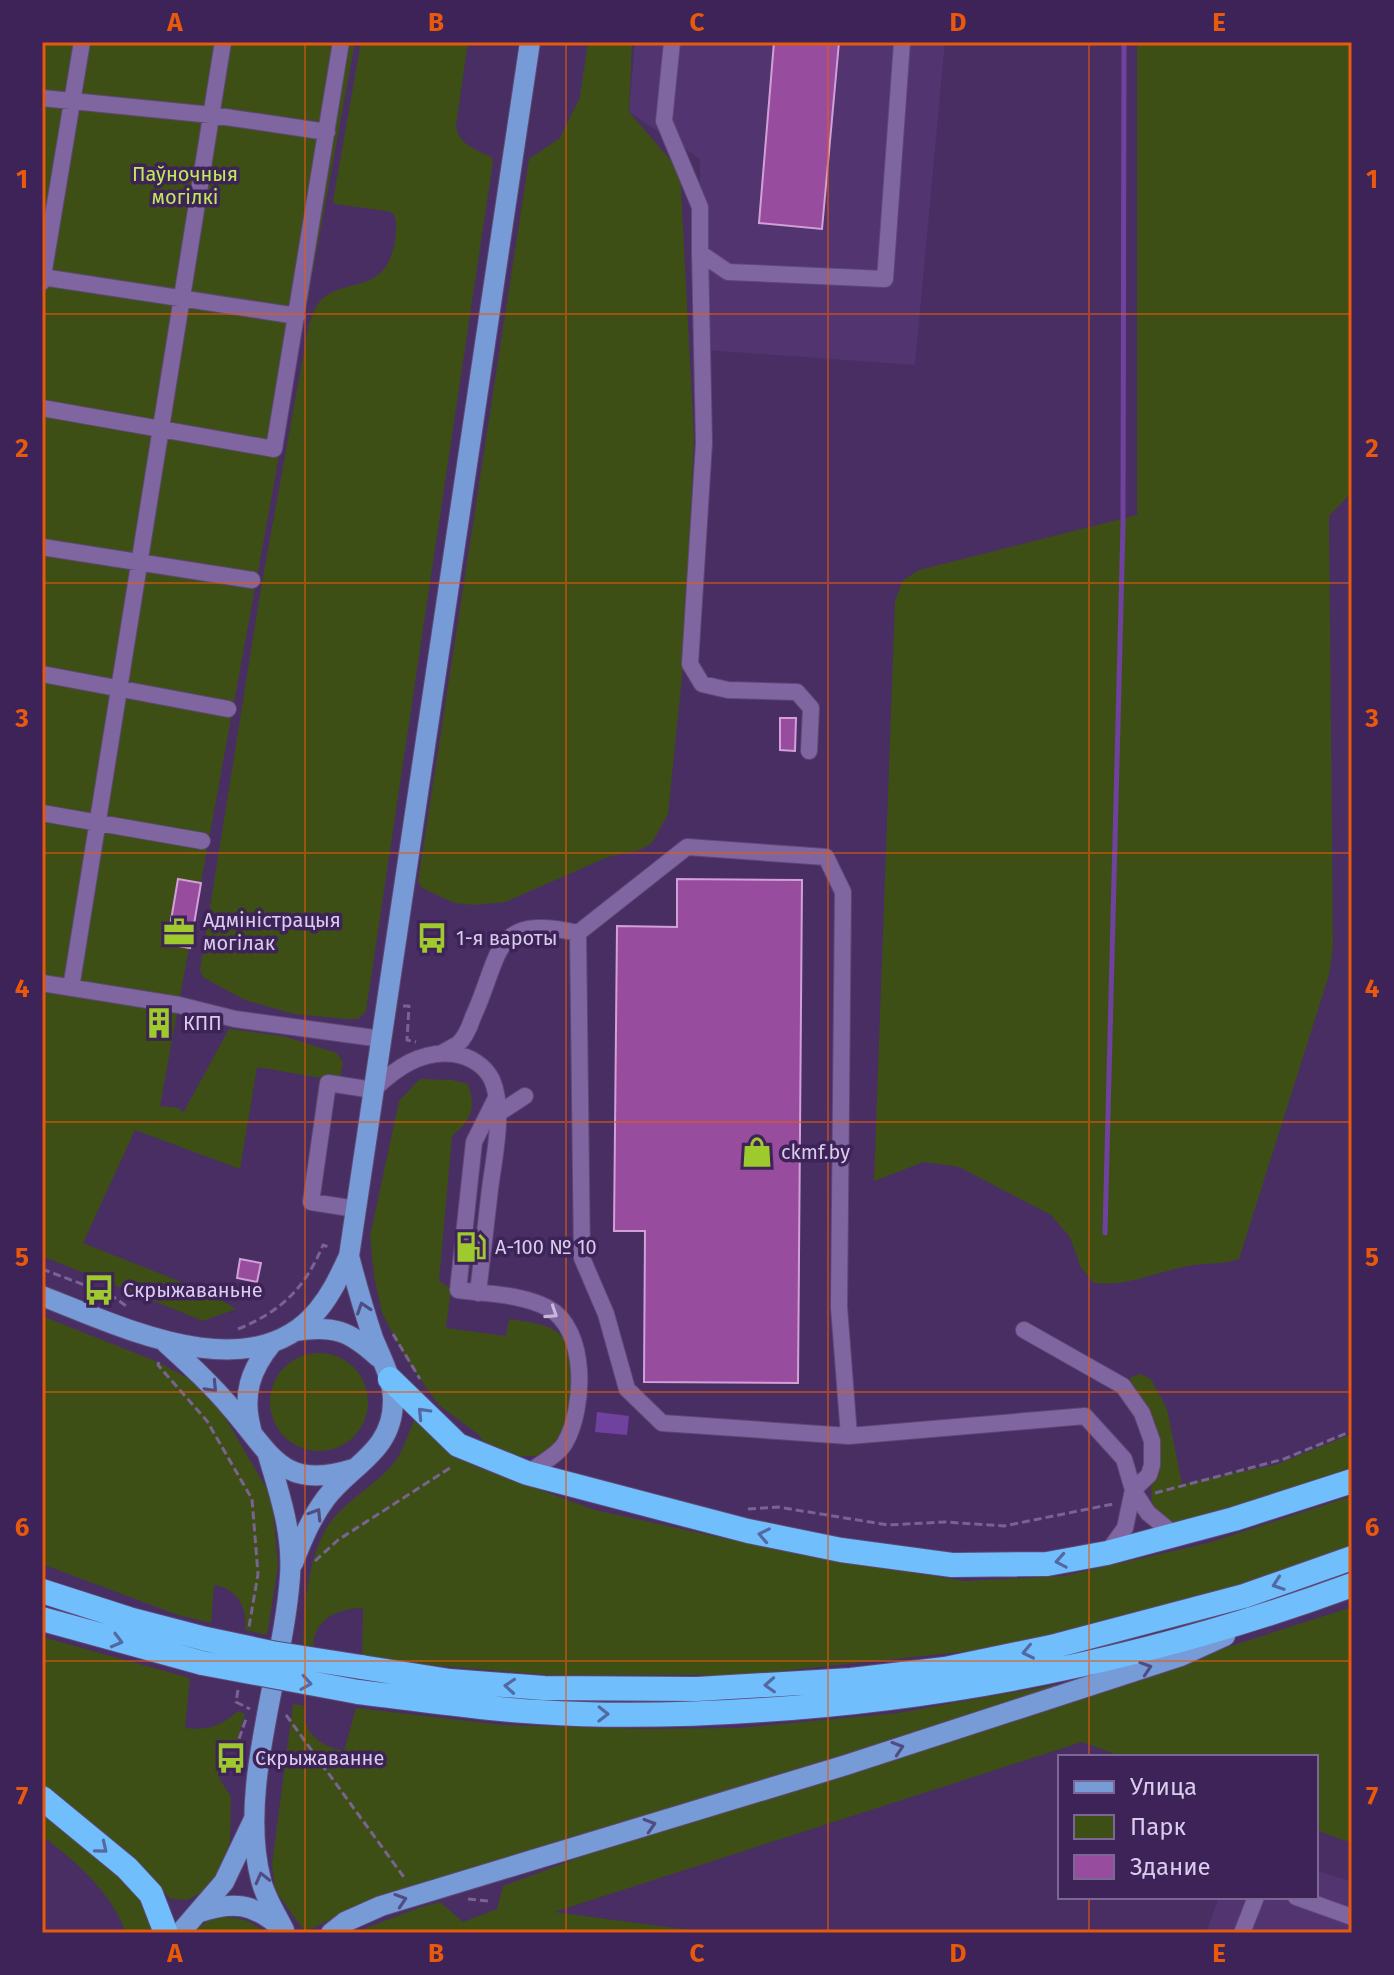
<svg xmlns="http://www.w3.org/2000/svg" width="1394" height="1975" viewBox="0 0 1394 1975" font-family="'Fira Sans',sans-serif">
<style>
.built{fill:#513470}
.green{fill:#3e4f16}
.water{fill:#70429f}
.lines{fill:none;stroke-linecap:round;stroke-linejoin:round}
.stream{stroke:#70429f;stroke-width:5}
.building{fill:#974c9e;stroke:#d2a0d6;stroke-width:2}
.minor-casing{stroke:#5e4875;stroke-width:18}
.major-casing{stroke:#5e4875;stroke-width:22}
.highway-casing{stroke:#5e4875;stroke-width:26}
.path{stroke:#786391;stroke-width:3;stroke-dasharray:8 4;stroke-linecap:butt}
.minor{stroke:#8066a0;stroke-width:16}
.major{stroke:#769bd7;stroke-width:20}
.highway{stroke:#70befc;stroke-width:24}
.highway-bridge-casing{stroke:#5e4875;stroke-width:26;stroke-linecap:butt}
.highway-bridge{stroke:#70befc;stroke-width:24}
.oneway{stroke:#514d84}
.oneway2{stroke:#c7b8dd}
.oneway3{stroke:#5469a2}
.grid{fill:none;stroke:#e8590c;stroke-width:2;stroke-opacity:0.55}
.labels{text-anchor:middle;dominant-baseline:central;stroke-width:7;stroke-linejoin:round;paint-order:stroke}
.park-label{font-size:20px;fill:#c0eb5a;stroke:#3d2358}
.poi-label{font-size:20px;fill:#d9ccec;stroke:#3d2358;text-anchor:start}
.neatline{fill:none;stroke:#e8590c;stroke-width:3}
.grid-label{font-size:26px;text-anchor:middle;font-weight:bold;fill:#e8590c}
</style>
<rect width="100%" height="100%" fill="#482e63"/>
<path class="built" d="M635,42h310l-30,323 -223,-16 8,-96v-94l-71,-47z
M1316,1870l36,12v51h-146l13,-36h97z"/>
<path class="green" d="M42,42h313l-195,1064 19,2 4,5 46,-84 54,7 54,17 6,10 -4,18 -82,-14 -17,102 -105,-39 -52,113 126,50 27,16 -33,12 -161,-65z
M361,42h107l-12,84c3,19 20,24 36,31l1,4 -127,850 -8,8h-12l-52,-5 -49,-14 -41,-22 -4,-8 61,-382 48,-264c2,-5 4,-12 7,-17 20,-33 68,-8 78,-62 2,-12 4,-20 0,-31l-7,-3 -52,-7 -2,-3z
M588,42h44l-3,70 51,59 14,267 -10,219 -16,157 -16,29 -12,7 -32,7 -103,45 -31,3 -20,-2 -32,-15 -4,-7 111,-722 31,-21 20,-41z
M1137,42h215v450l-23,24 4,431 -4,28 -90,284c-15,5 -28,4 -44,6 -36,5 -64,22 -101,18l-13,-15 -11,-31 -19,-22 -92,-48 -35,-5 -50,19 21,-580 8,-21 16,-10 218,-55z
M420,1079l32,1 16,4c8,25 4,35 -16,52l-13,145 12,8 -5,39 60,8 3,-17c15,3 35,3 48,13 32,23 14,77 6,108l-25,16h-35l-18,-11 -6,-10 -40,-30 -33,-46 -24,-46 -8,-37 -4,-40 29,-135z
M42,1316l116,46 44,24 24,33 46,79 6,67 -11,70 -22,-5c3,-22 -8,-42 -31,-45l-3,38 -33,-8 -136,-51z
M270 1402a49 49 0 1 1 98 0a49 49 0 1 1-98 0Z
M1140,1374l11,5 16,30 15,75 93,-19 77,-31v39l-177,52 -20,-13 -3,-9 -1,-16 6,-24 -29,-77 3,-9z
M415,1419l33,31 26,16 121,44 200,44 169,27 100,-5 144,-33 144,-47v53l-182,59 -153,38 -274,29h-192l-171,-14 -18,-5 1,-48c-25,0 -49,11 -50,39l-10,-2c1,-38 4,-82 23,-116 16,-27 47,-41 67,-65 10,-12 15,-31 22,-45z
M1352,1607v236l-36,-13v-73h-193l-41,-15 -528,170 157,21h-358l68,-26 19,-5 23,20 34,-13 6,-23 131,-49z
M42,1637l148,41 -5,50c23,3 36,-2 53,-17l7,3 -8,26 -15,9 -3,29 12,19 -1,45 -9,27 -19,23 -15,8 -16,-1 -41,-40 -88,-69z
M1055,1685v5l-693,214 -57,28 -30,-42 -3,-26 21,-160 12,2c-4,27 16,40 39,45l12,-43 147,17 146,4 89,-1 160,-15z
M42,1812l68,57 34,34 10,30h-28c-14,-40 -51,-73 -84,-97z
M221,1917c19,0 31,4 45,16h-73l13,-11z"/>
<path class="water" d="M597,1412l32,4 -2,19 -32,-3z"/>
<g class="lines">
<path class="stream" d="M1105,1233l18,-707 1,-484"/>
</g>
<path class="building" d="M774,42h65l-17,187 -63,-6z
M780,718h16l-1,33 -15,-1z
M178,879l23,4 -11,65 -23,-4z
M677,879l125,1 -4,503 -154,-1 1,-151h-31l3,-305 60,1z
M240,1259l21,4 -4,19 -20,-4z"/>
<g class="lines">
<defs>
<path id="minor" d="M672,42l-8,79 36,86v46l28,19 157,7 17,-237
M42,98l170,17 115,17
M700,253l4,190 -14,221 12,20 26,6 69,2 14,16 -2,43
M42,277l255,39
M42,282l40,-240
M42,408l232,41 67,-407
M42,547l210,33
M42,674l186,35
M42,813l160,28
M578,933l4,325 24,56 21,75 35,34 187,13 236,-20 39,43 9,31 15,23 28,23
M42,983l137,22 56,14 147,20
M71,988l152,-946
M442,1053c5,-3 11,-6 16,-9 7,-6 12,-18 15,-27 29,-63 18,-104 105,-84l109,-86 139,10 17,35 -4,415 10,129
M495,1100l-21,42 -16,148c29,4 64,4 90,18 40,21 37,100 17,135 -7,12 -26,22 -38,30
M499,1113l26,-17
M356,1209l-45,-7 17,-119 45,7c23,-22 48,-40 81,-36 15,2 31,11 38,26 13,30 2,77 -2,109 -4,35 -8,69 -12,104
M1024,1330l99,56 19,27 10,28v24l-3,10 -16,15 -8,38 -18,25
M1296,1897l56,20
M1242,1933l14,-36"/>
<path id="major" d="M42,1296c78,30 209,96 276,14 14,-17 22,-35 31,-54l181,-1214
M295,1331c39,-6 55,0 83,26
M166,1343c23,21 46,42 66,66 40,46 50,82 121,60
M251,1429c-9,-34 -1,-59 21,-86
M268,1455c12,40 25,79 22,121 -6,93 -53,213 -29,304 4,17 15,34 23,50
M293,1563c9,-23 18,-45 33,-65 26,-34 67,-47 67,-97 0,-22 -12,-43 -20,-63 -9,-27 -17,-55 -24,-82
M200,1912c33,-11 53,-9 80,15
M180,1933l44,-51 29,-61
M331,1933l14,-11 36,-16 465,-141 335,-109 44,-20"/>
<path id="highway" d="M390,1379l68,66 69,28 221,58 93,19 111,15 95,-1 60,-11 127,-34 118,-38
M42,1591l87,28 77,20
M42,1619l160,44
M361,1667l89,14 94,7 153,1 154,-9 94,-11 106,-22 193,-51 108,-38
M358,1692c60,7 121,17 181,20 74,5 149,3 223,-2 202,-13 400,-55 590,-125
M42,1798l85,70 24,26 15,39"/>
</defs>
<use href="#minor" class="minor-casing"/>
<use href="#major" class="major-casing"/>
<use href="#highway" class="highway-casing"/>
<path class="path" d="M403,1006h6l-2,34 9,2
M42,1269l69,26 18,13
M238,1329c44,-18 67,-41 85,-84l8,3
M393,1334l27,45
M159,1362l-1,3 49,56 45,78 6,75 -9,53
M1155,1493l129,-34 68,-28
M748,1509l30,-2 110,18 57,-3 59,4 109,-22
M315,1561l23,-21 115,-74
M238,1690l-2,12 14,7
M286,1715l120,165
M235,1750l11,-31
M468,1899l20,2"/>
<use href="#minor" class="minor"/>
<use href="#major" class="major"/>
<use href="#highway" class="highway"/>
<defs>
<path id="highway-bridge" d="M206,1639l66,14 89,14
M202,1663l156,29"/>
</defs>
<use href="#highway-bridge" class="highway-bridge-casing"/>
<use href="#highway-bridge" class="highway-bridge"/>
</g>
<defs><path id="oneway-chevron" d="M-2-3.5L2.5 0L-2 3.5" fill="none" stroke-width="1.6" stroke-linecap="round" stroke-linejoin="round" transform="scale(2)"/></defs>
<g class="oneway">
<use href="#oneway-chevron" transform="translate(363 1308) rotate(-108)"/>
<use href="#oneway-chevron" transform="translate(212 1387) rotate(47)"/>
<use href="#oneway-chevron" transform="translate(316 1514) rotate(-58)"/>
<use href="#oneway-chevron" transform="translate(1146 1668) rotate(-18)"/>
<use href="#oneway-chevron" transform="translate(898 1748) rotate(-18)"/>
<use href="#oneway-chevron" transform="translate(650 1825) rotate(-17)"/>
<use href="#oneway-chevron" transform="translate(262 1878) rotate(-104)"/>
<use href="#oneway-chevron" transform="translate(401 1900) rotate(-18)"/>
</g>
<use class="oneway2" href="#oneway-chevron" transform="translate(552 1313) rotate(33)"/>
<g class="oneway3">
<use href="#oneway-chevron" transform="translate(423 1413) rotate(-134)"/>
<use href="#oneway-chevron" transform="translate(764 1535) rotate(-169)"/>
<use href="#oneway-chevron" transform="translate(1061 1561) rotate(170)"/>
<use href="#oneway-chevron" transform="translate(1278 1584) rotate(161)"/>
<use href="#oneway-chevron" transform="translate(117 1641) rotate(15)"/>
<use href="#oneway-chevron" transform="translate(1028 1652) rotate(168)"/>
<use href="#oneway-chevron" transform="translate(306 1683) rotate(9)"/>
<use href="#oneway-chevron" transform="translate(770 1685) rotate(177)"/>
<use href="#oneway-chevron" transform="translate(510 1686) rotate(-176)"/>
<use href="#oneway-chevron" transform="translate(603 1714) rotate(1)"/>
<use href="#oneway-chevron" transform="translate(102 1848) rotate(40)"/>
</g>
<path class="grid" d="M305,42v1891M566,42v1891M828,42v1891M1089,42v1715M42,314h1310M42,583h1310M42,853h1310M42,1122h1310M42,1392h1310M42,1661h1310M1089,1897v36"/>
<defs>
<symbol id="office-bare" viewBox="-9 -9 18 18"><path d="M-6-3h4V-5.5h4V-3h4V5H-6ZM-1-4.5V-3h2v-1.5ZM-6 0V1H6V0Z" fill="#9fca2d" stroke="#3d2358" stroke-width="2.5" paint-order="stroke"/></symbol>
<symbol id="bus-bare" viewBox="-9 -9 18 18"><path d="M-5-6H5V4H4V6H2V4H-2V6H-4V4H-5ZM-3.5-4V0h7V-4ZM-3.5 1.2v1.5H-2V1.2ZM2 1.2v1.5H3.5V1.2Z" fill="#9fca2d" stroke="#3d2358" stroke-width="2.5" paint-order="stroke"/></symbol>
<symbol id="building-bare" viewBox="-9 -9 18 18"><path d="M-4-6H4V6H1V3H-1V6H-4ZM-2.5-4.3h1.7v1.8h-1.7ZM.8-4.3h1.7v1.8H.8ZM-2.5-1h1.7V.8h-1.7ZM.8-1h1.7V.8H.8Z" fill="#9fca2d" stroke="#3d2358" stroke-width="2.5" paint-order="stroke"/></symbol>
<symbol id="shop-bare" viewBox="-9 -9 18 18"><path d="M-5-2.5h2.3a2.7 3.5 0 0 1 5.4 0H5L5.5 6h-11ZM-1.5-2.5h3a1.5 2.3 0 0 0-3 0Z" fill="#9fca2d" stroke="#3d2358" stroke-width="2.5" paint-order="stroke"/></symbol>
<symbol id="fuel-bare" viewBox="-9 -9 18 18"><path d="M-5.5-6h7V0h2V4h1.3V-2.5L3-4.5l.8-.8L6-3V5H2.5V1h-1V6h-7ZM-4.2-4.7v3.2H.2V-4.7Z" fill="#9fca2d" stroke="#3d2358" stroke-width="2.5" paint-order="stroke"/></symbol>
</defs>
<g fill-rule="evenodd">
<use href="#office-bare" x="157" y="910" width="44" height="44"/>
<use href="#bus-bare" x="410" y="916" width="44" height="44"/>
<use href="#building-bare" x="137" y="1001" width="44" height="44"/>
<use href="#shop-bare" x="735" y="1130" width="44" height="44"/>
<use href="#fuel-bare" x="449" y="1225" width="44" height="44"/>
<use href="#bus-bare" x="77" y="1268" width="44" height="44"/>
<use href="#bus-bare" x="209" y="1736" width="44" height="44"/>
</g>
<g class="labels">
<g class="park-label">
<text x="185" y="174">Паўночныя<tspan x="185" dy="23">могілкі</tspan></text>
</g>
<g class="poi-label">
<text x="203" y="920">Адміністрацыя<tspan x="203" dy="23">могілак</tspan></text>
<text x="456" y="938">1-я вароты</text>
<text x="183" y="1023">КПП</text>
<text x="781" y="1152">ckmf.by</text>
<text x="495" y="1247">А-100 № 10</text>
<text x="123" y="1290">Скрыжаваньне</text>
<text x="255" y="1758">Скрыжаванне</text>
</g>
</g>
<rect width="1394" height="1975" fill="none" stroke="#3d2358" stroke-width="88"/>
<rect x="1058" y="1755" width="260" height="144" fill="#3d2358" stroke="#7b6793" stroke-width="2"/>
<rect x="1074" y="1781" width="40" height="12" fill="#769bd7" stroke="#7b6793" stroke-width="2"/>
<text x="1130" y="1795" font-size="24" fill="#d9ccec">Улица</text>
<rect x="1074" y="1815" width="40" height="24" fill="#3e4f16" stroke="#7b6793" stroke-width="2"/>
<text x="1130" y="1835" font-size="24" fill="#d9ccec">Парк</text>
<rect x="1074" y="1855" width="40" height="24" fill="#974c9e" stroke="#7b6793" stroke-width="2"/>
<text x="1130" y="1875" font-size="24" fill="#d9ccec">Здание</text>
<rect x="44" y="44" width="1306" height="1887" class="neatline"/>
<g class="grid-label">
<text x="175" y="31">A</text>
<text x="436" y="31">B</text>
<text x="697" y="31">C</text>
<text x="958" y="31">D</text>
<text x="1219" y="31">E</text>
<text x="22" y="188">1</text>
<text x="1372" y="188">1</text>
<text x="22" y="457">2</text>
<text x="1372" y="457">2</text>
<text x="22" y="727">3</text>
<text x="1372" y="727">3</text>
<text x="22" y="997">4</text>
<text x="1372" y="997">4</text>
<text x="22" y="1266">5</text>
<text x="1372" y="1266">5</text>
<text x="22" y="1536">6</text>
<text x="1372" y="1536">6</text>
<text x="22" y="1805">7</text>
<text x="1372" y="1805">7</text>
<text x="175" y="1962">A</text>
<text x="436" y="1962">B</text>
<text x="697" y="1962">C</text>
<text x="958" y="1962">D</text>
<text x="1219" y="1962">E</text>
</g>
</svg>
